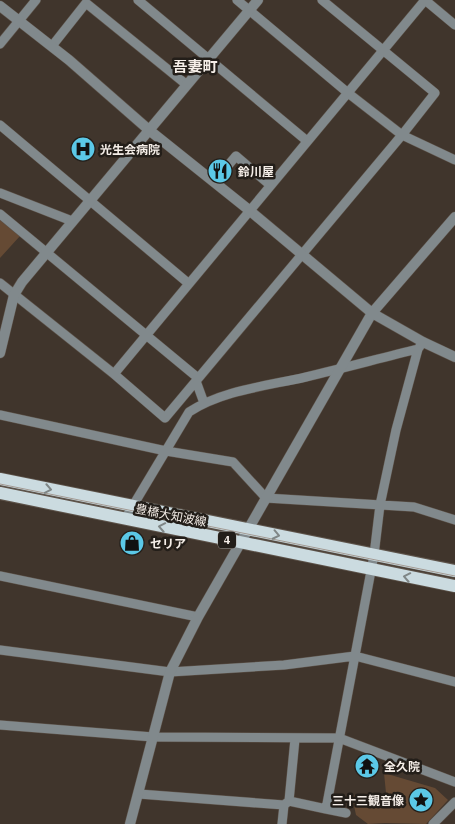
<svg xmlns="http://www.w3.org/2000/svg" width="455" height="824" viewBox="0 0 455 824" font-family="'IBM Plex Serif','Noto Sans JP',serif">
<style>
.green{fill:#654a34}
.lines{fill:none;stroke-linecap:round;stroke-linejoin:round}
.minor-casing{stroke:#5d534a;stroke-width:10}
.tertiary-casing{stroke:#5d534a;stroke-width:11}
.primary-casing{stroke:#5d534a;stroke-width:14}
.minor{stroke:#81898c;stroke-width:9}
.tertiary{stroke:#81898c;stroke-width:10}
.primary{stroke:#cbdbe0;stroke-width:12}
.tram{stroke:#a39a93;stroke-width:1}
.oneway{stroke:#7f8686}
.labels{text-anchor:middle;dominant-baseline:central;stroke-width:5;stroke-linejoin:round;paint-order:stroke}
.shield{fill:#231e19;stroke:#b6b0aa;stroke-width:1}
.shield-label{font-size:11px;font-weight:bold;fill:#f5eee8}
.poi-label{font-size:12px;font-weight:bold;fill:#f5eee8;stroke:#231e19;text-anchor:start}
.street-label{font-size:12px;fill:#f5eee8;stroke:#231e19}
.quarter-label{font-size:15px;font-weight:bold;fill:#f5eee8;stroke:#231e19}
</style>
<rect width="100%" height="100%" fill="#40352c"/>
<path class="green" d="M0,220l20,16 -20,22z
M384,773l51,15 13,12 -22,24 -41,-1 -17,1 -12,-9 -4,-19 17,-3 8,4 9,-4z"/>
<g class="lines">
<defs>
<path id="minor" d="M138,0l169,141
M237,0l111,93 54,42 53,25
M425,0l30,25
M0,44l36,-44
M52,46l34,-43 101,82
M0,125l188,158
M214,182l22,-26 34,29
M0,193l72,28
M0,214l198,164
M0,283l114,91 51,44 237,-283 33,-42 -113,-93
M114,374l311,-374
M196,381l8,22
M0,415l166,36 67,11 33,36 148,9 41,13
M125,519l64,-107c34,-22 78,-26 117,-35 38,-9 75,-19 112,-28
M0,576l198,41
M0,650l170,22 114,-7 71,-9 100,26
M0,725l153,12 186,1 116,44
M139,794l145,11
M289,801l37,8 48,-254 6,-50 16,-75 22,-81 5,-7
M326,809l20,4
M282,824l2,-19 5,-4 6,-62
M433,824l22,-22"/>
<path id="tertiary" d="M0,6l69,54 80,70 100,80 123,103 51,29 32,15
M0,353l14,-58 8,-13 236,-282
M130,824l40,-152 28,-55 174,-304 83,-96"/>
<path id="primary" d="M0,479l455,92
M0,493l455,93"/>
</defs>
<use href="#minor" class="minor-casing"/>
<use href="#tertiary" class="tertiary-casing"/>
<use href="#primary" class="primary-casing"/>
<use href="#minor" class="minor"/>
<use href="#tertiary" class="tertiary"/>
<use href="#primary" class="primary"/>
<path class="tram" d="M0,484l455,92"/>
</g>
<defs><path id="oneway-chevron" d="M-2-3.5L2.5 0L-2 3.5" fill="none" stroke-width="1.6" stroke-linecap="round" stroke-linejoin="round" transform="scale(1.25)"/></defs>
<g class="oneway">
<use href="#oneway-chevron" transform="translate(48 489) rotate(11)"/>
<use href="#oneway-chevron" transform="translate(162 527) rotate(-169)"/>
<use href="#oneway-chevron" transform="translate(276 535) rotate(12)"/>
<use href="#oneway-chevron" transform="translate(407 577) rotate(-169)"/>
</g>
<defs>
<symbol id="hospital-disc" viewBox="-11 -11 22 22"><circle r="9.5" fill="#5bc8e7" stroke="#231e19"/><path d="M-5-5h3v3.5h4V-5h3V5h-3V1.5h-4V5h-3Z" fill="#111"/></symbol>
<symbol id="restaurant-disc" viewBox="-11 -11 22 22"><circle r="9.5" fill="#5bc8e7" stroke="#231e19"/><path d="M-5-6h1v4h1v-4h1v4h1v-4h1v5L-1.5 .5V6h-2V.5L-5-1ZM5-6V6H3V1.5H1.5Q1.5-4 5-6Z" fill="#111"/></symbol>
<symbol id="shop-disc" viewBox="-11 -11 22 22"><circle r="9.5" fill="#5bc8e7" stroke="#231e19"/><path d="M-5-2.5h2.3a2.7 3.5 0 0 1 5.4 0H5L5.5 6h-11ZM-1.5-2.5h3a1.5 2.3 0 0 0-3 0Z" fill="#111"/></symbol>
<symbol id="temple-disc" viewBox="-11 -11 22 22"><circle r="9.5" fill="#5bc8e7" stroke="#231e19"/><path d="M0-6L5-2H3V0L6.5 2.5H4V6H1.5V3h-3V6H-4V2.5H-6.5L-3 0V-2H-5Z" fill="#111"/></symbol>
<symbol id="sight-disc" viewBox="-11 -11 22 22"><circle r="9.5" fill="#5bc8e7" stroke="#231e19"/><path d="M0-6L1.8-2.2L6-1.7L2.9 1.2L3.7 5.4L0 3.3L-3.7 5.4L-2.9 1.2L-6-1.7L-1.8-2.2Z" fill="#111"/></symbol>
</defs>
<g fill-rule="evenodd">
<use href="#hospital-disc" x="69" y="135" width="28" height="28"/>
<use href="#restaurant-disc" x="206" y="157" width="28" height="28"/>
<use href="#shop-disc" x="118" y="529" width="28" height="28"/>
<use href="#temple-disc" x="353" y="752" width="28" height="28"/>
<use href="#sight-disc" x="407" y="786" width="28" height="28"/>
</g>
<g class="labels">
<rect class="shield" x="218" y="531.5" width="18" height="17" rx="4"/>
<g class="shield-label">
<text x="227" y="540">4</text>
</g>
<g class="poi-label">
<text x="100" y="149">光生会病院</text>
<text x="238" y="171">鈴川屋</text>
<text x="150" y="543">セリア</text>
<text x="384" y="766">全久院</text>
<text x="404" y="800" text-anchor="end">三十三観音像</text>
</g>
<g class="street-label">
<text transform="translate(171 515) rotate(11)">豊橋大知波線</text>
</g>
<g class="quarter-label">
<text x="195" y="66">吾妻町</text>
</g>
</g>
</svg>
